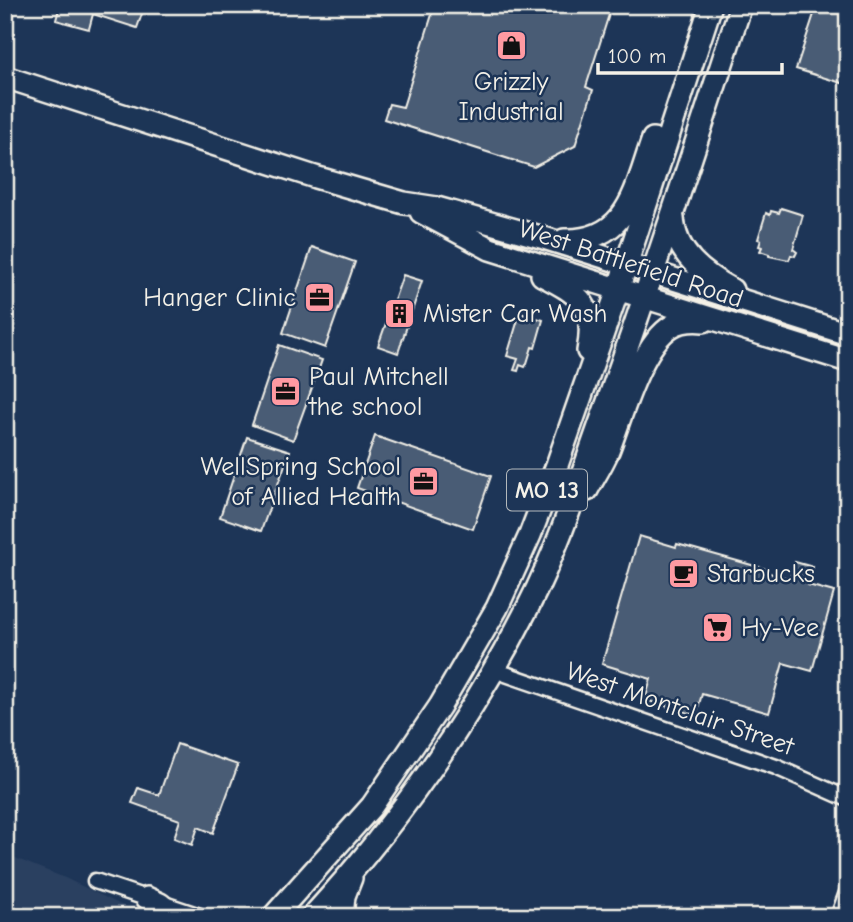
<svg xmlns="http://www.w3.org/2000/svg" width="853" height="922" viewBox="0 0 853 922" font-family="'Comic Neue',sans-serif">
<style>
.built{fill:#2a4060}
.building{fill:#485b74;stroke:#f4f1e8;stroke-width:2}
.lines{fill:none;stroke-linecap:round;stroke-linejoin:round}
.street-casing{stroke:#f4f1e8;stroke-width:19}
.primary-casing{stroke:#f4f1e8;stroke-width:26}
.street{stroke:#1d3557;stroke-width:14}
.primary{stroke:#1d3557;stroke-width:21}
.labels{text-anchor:middle;dominant-baseline:central;stroke-width:5;stroke-linejoin:round;paint-order:stroke}
.shield{fill:#1d3557;stroke:#b4b9bc;stroke-width:2}
.shield-label{font-size:24px;font-weight:bold;fill:#f4f1e8}
.poi-label{font-size:26px;fill:#f4f1e8;stroke:#1d3557;text-anchor:start}
.street-label{font-size:26px;fill:#f4f1e8;stroke:#1d3557}
</style>
<rect width="100%" height="100%" fill="#1d3557"/>
<filter id="ink" filterUnits="userSpaceOnUse"><feTurbulence type="fractalNoise" baseFrequency=".0143" numOctaves="2"/><feDisplacementMap in="SourceGraphic" scale="14" xChannelSelector="R" yChannelSelector="G"/><feConvolveMatrix kernelMatrix="1 2 1 2 8 2 1 2 1" color-interpolation-filters="sRGB"/></filter>
<g filter="url(#ink)">
<path class="built" d="M5,854l60,24 81,39h-141z"/>
<path class="building" d="M60,5h85l-8,23 -44,-14 -4,15 -33,-9z
M435,5h177l-26,82 7,3 -18,56 -41,21 -150,-48 5,-15 14,3z
M817,5h31v80l-52,-16z
M781,208l22,7 -10,34 4,3 -2,4 -4,-1 -2,5 -20,-4v-2l-9,-3 2,-4 -3,-1 2,-6 -3,-1 8,-26 4,2 1,-4 8,2z
M312,247l43,15 -30,86 -42,-15z
M403,275l19,6 -24,72 -20,-7z
M520,313l23,7 -8,28 -3,-1 -5,16 -2,4 -5,-2 -2,6 -4,-1 4,-11 -11,-3z
M279,345l43,15 -29,80 -41,-15z
M375,436l116,40 -18,53 -116,-41z
M247,437l43,14 -29,80 -41,-14z
M639,536l37,11 1,-3 89,25v3l24,7 5,-17 18,5 -5,18 26,7 -22,79 -29,-8 -14,50 -67,-19 -6,21 -51,-15 6,-21 -49,-15z
M177,744l61,21 -25,68 -15,-6 -6,18 -18,-7 6,-18 -48,-17 6,-15 21,7z"/>
<g class="lines">
<defs>
<path id="street" d="M494,670l282,97 72,32
M95,881l108,36
M838,917l10,-27"/>
<path id="primary" d="M5,77l310,100 89,26 33,5 107,30 304,96
M421,212l69,37 358,112
M673,218c2,35 30,56 59,72
M564,240c65,2 71,-51 89,-101
M542,275c38,19 55,31 46,76
M587,490c7,-13 15,-25 21,-39 13,-33 33,-107 64,-125 10,-6 22,-6 32,-5
M147,898l13,6 15,13
M273,917l99,-111 68,-100 57,-98 33,-73 27,-70 61,-175 93,-285
M312,917c88,-96 158,-196 217,-312 32,-63 53,-132 77,-198 48,-133 91,-267 135,-402
M342,917l2,-21 7,-18"/>
</defs>
<use href="#street" class="street-casing"/>
<use href="#primary" class="primary-casing"/>
<use href="#street" class="street"/>
<use href="#primary" class="primary"/>
</g>
</g>
<defs>
<symbol id="shop-square" viewBox="-11 -11 22 22"><rect x="-9" y="-9" width="18" height="18" rx="4" fill="#ff9aa2" stroke="#1d3557"/><path d="M-5-2.5h2.3a2.7 3.5 0 0 1 5.4 0H5L5.5 6h-11ZM-1.5-2.5h3a1.5 2.3 0 0 0-3 0Z" fill="#111"/></symbol>
<symbol id="office-square" viewBox="-11 -11 22 22"><rect x="-9" y="-9" width="18" height="18" rx="4" fill="#ff9aa2" stroke="#1d3557"/><path d="M-6-3h4V-5.5h4V-3h4V5H-6ZM-1-4.5V-3h2v-1.5ZM-6 0V1H6V0Z" fill="#111"/></symbol>
<symbol id="building-square" viewBox="-11 -11 22 22"><rect x="-9" y="-9" width="18" height="18" rx="4" fill="#ff9aa2" stroke="#1d3557"/><path d="M-4-6H4V6H1V3H-1V6H-4ZM-2.5-4.3h1.7v1.8h-1.7ZM.8-4.3h1.7v1.8H.8ZM-2.5-1h1.7V.8h-1.7ZM.8-1h1.7V.8H.8Z" fill="#111"/></symbol>
<symbol id="cafe-square" viewBox="-11 -11 22 22"><rect x="-9" y="-9" width="18" height="18" rx="4" fill="#ff9aa2" stroke="#1d3557"/><path d="M-5.5-4.5H6V0H3Q3 3.5 0 3.5H-2.5Q-5.5 3.5-5.5 0ZM3-3.2v2h1.7v-2ZM-6 4.5H4V6H-6Z" fill="#111"/></symbol>
<symbol id="supermarket-square" viewBox="-11 -11 22 22"><rect x="-9" y="-9" width="18" height="18" rx="4" fill="#ff9aa2" stroke="#1d3557"/><path d="M-6-5.5h2.5l.6 2H6L4.5 2H-2.5L-4.4-4H-6ZM-1.5 3.2a1.3 1.3 0 1 0 .1 0ZM3 3.2a1.3 1.3 0 1 0 .1 0Z" fill="#111"/></symbol>
</defs>
<g fill-rule="evenodd">
<use href="#shop-square" x="494" y="28" width="35" height="35"/>
<use href="#office-square" x="302" y="280" width="35" height="35"/>
<use href="#building-square" x="382" y="296" width="35" height="35"/>
<use href="#office-square" x="268" y="374" width="35" height="35"/>
<use href="#office-square" x="406" y="464" width="35" height="35"/>
<use href="#cafe-square" x="666" y="556" width="35" height="35"/>
<use href="#supermarket-square" x="700" y="610" width="35" height="35"/>
</g>
<g class="labels">
<rect class="shield" x="507" y="469.5" width="80" height="41" rx="5"/>
<g class="shield-label">
<text x="547" y="490">MO 13</text>
</g>
<g class="poi-label">
<text x="511" y="82" text-anchor="middle">Grizzly<tspan x="511" dy="30">Industrial</tspan></text>
<text x="296" y="298" text-anchor="end">Hanger Clinic</text>
<text x="423" y="314">Mister Car Wash</text>
<text x="309" y="377">Paul Mitchell<tspan x="309" dy="30">the school</tspan></text>
<text x="401" y="467" text-anchor="end">WellSpring School<tspan x="401" dy="30">of Allied Health</tspan></text>
<text x="707" y="574">Starbucks</text>
<text x="741" y="628">Hy-Vee</text>
</g>
<g class="street-label">
<text transform="translate(631 264) rotate(18)">West Battlefield Road</text>
<text transform="translate(680 709) rotate(19)">West Montclair Street</text>
</g>
</g>
<rect width="853" height="922" fill="none" stroke="#1d3557" stroke-width="28"/>
<rect x="14" y="14" width="825" height="894" fill="none" stroke="#f4f1e8" stroke-width="2.5" filter="url(#ink)"/>
<path d="M598 63v10h184v-10" fill="none" stroke="#f4f1e8" stroke-width="3.5"/>
<text x="608" y="63" font-size="21" fill="#f4f1e8" stroke="#1d3557" stroke-width="5" paint-order="stroke">100 m</text>
</svg>
